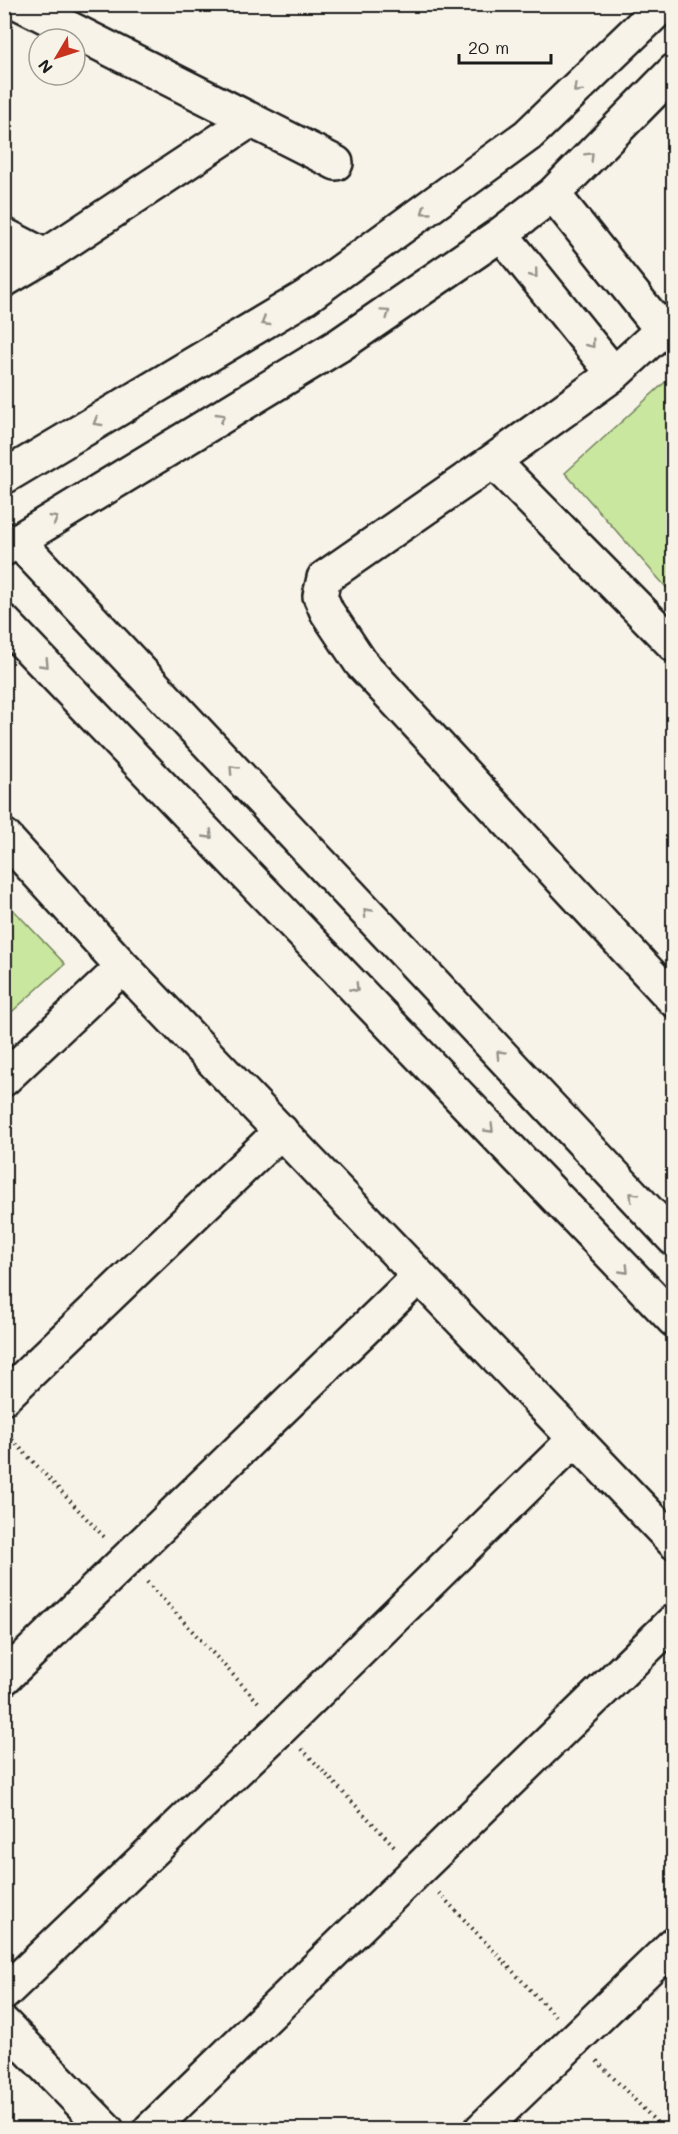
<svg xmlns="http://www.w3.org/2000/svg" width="678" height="2134" viewBox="0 0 678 2134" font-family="Mali,sans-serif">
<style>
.green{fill:#c9e79e;stroke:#72825d;stroke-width:1.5}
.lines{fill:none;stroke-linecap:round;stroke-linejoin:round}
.minor-casing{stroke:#1c1c1c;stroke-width:38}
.path{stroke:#1c1c1c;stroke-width:4;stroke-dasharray:1.5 4.5;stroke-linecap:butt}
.minor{stroke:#f7f3e8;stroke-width:33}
.oneway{stroke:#94928c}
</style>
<rect width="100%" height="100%" fill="#f7f3e8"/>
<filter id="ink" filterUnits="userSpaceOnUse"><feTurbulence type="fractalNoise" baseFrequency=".0167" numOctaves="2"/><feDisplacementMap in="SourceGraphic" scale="12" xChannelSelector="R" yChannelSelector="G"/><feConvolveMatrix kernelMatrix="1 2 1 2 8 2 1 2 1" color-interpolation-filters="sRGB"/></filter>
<g filter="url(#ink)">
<path class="green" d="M673,375v220l-108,-122z
M4,900l61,64 -60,54h-1z"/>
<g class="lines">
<defs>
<path id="minor" d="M21,4l315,159
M553,194l109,136
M501,234l113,140
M4,235l41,21
M4,280l41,-24 206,-136
M674,319l-60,55 -121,87 -169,117 -4,18 7,16 34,51 313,337
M493,461l181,184
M4,477l302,-180 222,-162 136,-131
M18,541l656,698
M4,549l337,-205 160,-110 52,-40 121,-123
M4,622l670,698
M4,836l119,131 551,575
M4,1079l119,-112
M4,1397l277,-266
M4,1678l415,-402
M4,1993l278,-266 293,-288
M4,2024l103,106
M150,2130l524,-509
M481,2130l193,-186"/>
</defs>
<use href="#minor" class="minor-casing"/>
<path class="path" d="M4,1431l101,107
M147,1582l113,122
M302,1749l94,99
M439,1893l116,123
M597,2061l67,69"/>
<use href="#minor" class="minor"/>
</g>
<defs><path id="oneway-chevron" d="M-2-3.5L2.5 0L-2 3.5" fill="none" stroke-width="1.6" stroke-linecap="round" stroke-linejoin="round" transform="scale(1.5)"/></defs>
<g class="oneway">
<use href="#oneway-chevron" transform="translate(577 89) rotate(136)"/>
<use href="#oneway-chevron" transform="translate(590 156) rotate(-45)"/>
<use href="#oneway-chevron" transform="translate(425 211) rotate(144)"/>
<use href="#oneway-chevron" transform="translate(534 274) rotate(51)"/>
<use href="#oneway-chevron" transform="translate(386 313) rotate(-35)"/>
<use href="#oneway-chevron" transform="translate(265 322) rotate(149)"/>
<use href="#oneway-chevron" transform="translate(591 344) rotate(52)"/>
<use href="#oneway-chevron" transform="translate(221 417) rotate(-31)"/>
<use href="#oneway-chevron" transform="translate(97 422) rotate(149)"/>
<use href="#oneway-chevron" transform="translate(54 519) rotate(-31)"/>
<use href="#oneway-chevron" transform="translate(45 664) rotate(46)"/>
<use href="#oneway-chevron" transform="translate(233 769) rotate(-133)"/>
<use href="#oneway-chevron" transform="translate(209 835) rotate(46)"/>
<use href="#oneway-chevron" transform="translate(367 912) rotate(-133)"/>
<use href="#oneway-chevron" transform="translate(355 988) rotate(46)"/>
<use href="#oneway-chevron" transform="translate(500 1054) rotate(-133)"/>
<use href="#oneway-chevron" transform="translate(490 1129) rotate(46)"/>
<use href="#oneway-chevron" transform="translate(633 1196) rotate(-133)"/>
<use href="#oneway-chevron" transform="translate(625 1270) rotate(46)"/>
</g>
</g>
<rect width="678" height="2134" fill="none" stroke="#f7f3e8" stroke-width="24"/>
<rect x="12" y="12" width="654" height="2110" fill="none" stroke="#1c1c1c" stroke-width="2" filter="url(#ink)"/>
<g transform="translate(57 57) rotate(231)"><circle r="28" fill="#f7f3e8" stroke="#9f9d96" stroke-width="1.5"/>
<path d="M0-4.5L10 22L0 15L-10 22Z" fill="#c8321e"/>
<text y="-9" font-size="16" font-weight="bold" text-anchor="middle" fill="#1c1c1c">N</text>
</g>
<path d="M459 54v9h92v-9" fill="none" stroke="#1c1c1c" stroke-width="3"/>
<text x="468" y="54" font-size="18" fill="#1c1c1c" stroke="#f7f3e8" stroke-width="4.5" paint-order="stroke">20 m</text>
</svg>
